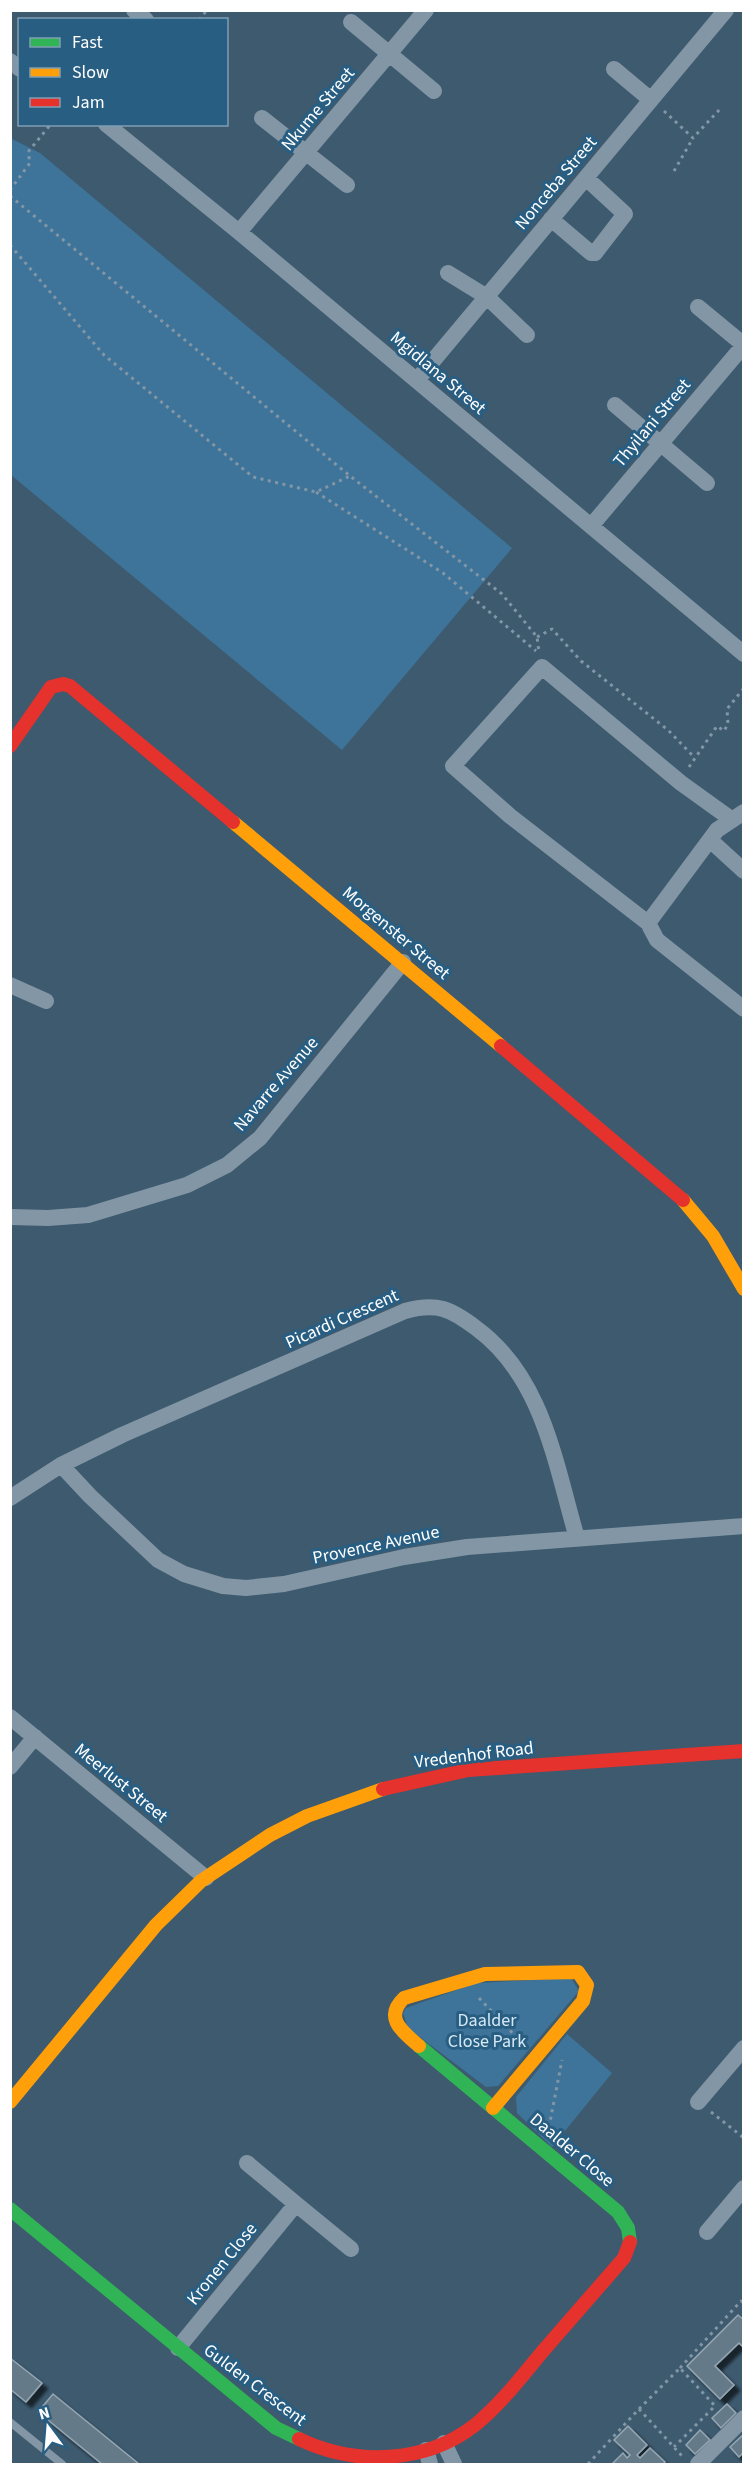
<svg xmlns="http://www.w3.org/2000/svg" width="754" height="2475" viewBox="0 0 754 2475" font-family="'Source Sans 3',sans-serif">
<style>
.green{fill:#3e7499}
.building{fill:#657a89;stroke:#96a7b3;stroke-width:1.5;filter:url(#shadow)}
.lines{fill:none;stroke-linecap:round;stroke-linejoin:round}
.path{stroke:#8396a5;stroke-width:3;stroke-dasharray:3 4.5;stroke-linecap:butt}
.lane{stroke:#8396a5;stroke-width:8}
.street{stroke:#8396a5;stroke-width:16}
.fast{stroke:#30b455;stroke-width:14}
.slow{stroke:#ff9f0a;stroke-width:14}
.jam{stroke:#e5322d;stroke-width:14}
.labels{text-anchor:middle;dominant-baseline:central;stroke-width:6;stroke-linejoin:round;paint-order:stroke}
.street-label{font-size:18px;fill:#fff;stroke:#295e83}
.park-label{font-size:18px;fill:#d5e9f5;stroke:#295e83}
</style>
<defs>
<filter id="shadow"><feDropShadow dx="5.5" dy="5.5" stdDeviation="1.5" flood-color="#0009"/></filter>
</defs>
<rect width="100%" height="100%" fill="#3d5a6f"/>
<path class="green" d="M10,138l30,15 472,395 -170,202 -331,-275z
M571,1978l8,13 -81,95 -12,1 -78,-59 -5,-15 3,-5 70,-25z
M567,2034l45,39 -60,74 -35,-34 -1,-16z"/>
<path class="building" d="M738,2315l6,5v28l-5,-5 -24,23 19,19 -14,14 -33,-33z
M10,2358l32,25 -16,19 -16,-13z
M53,2394l86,70h-37l-64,-52z
M727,2404l9,9 -15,15 -9,-10z
M628,2426l19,19 -10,10 3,3 10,-10 15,14 -2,2h-51l11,-11 4,5 3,-3 -16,-15z
M700,2430l10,10 -15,14 -9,-9z
M744,2434v18l-5,5 -9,-10z"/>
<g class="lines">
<path class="path" d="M199,20l8,-10
M664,111l29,27 27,-29
M674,171l19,-33
M10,190l20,-27 -2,-11 23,-28
M10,196l340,280 152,118 35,43 2,15
M10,245l94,110 149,122 63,15 34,-16
M316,492l127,81 93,78
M537,637l15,-8 29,32 87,69 26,27
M689,767l28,-41 7,5 4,-7 -1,-15 17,-21
M479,1998l43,45
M711,2112l33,26
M549,2127l13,-67
M680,2368l61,-67 3,2
M639,2409l41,-41 35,38 -41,41
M588,2464l51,-55 44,48"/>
<path class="lane" d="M10,2422l52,42"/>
<path class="street" d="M134,10l12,10
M351,22l83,69
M10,61l10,8
M614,69l37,31
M262,118l85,67
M106,124l133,108 505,422
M551,219l40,34h4l30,-39 -39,-36
M239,232l187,-222
M448,273l39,24 40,38
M698,307l46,38
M417,380l309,-370
M615,405l92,78
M591,526l153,-181
M744,812l-27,18 -69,93 9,17 87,69
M710,840l34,31
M648,923l-138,-107 -57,-50 89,-99 139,116 50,36
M10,985l36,16
M10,1217l38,1 40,-3 99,-30 40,-20 33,-27 143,-176
M61,1465l29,31 68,64 26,14 39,12 23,2 38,-4 120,-27 63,-10 277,-21
M10,1498l51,-33 61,-30 283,-124c32,-9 46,-2 71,17 67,49 79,135 101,210
M10,1717l196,161
M10,1767l25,-30
M698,2102l46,-54
M296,2204l55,45
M707,2232l37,-44
M178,2348l118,-144 -49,-41
M444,2443l10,21
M426,2450l4,14
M698,2464l46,-46"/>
<path class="fast" d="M419,2046l199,166 10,16 2,14
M10,2209l266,219 23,11"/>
<path class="slow" d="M233,822l268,224
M683,1200l30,36 31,53
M419,2046c-16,-14 -36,-28 -15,-48l81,-24 93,-2 9,13 -4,16 -90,107
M10,2102l146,-177 45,-44 69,-46 37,-19 76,-27"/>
<path class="jam" d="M10,746l41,-59 12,-3 7,2 163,136
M501,1046l182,154
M383,1789l85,-19 276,-19
M299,2439c56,27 126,25 176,-14 26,-21 47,-49 68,-74 27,-31 54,-62 81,-93l6,-16"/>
</g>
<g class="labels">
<g class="street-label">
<text transform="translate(318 109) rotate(-50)">Nkume Street</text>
<text transform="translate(556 183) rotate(-50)">Nonceba Street</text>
<text transform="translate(438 373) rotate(40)">Mgidlana Street</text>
<text transform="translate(652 423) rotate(-50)">Thyilani Street</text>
<text transform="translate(396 933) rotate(40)">Morgenster Street</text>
<text transform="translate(276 1084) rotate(-49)">Navarre Avenue</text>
<text transform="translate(342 1319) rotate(-24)">Picardi Crescent</text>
<text transform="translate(376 1545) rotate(-12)">Provence Avenue</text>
<text transform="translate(474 1755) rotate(-7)">Vredenhof Road</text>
<text transform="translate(121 1783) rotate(39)">Meerlust Street</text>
<text transform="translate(572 2150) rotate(40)">Daalder Close</text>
<text transform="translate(222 2264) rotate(-51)">Kronen Close</text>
<text transform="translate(255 2385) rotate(37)">Gulden Crescent</text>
</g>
<g class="park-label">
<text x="487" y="2020">Daalder<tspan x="487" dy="21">Close Park</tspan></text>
</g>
</g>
<rect width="754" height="2475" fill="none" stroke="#ffffff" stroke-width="24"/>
<rect x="18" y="18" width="210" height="108" fill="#295e83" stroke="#7f9eb5" stroke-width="1.5"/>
<rect x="30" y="38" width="30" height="9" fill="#30b455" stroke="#7f9eb5" stroke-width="1.5"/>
<text x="72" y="48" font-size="18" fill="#ffffff">Fast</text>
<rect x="30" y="68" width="30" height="9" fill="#ff9f0a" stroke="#7f9eb5" stroke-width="1.5"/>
<text x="72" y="78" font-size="18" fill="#ffffff">Slow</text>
<rect x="30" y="98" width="30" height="9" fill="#e5322d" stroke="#7f9eb5" stroke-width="1.5"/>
<text x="72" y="108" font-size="18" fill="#ffffff">Jam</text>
<g transform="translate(48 2427) rotate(344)" stroke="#295e83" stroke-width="4.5" paint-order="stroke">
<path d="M0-4.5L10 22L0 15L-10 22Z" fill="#ffffff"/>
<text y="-9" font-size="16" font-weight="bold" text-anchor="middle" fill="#ffffff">N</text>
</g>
</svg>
